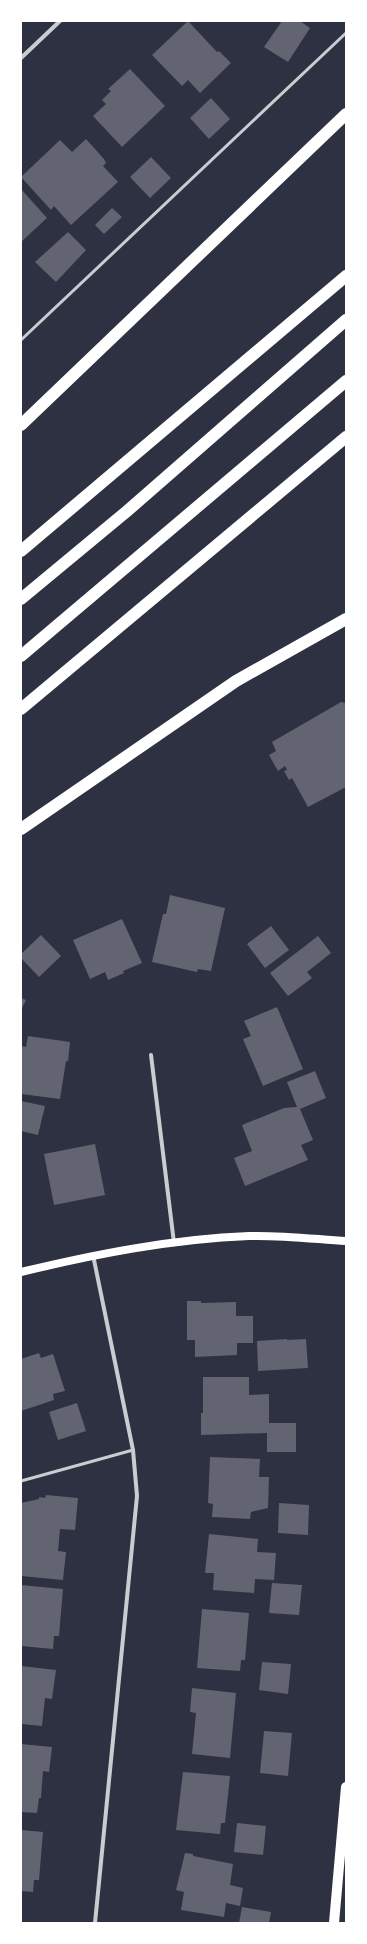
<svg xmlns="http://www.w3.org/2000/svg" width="367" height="1944" viewBox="0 0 367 1944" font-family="'Source Serif 4',serif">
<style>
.building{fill:#626471}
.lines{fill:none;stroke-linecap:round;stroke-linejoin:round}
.service{stroke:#caccd0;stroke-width:3}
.minor{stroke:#caccd0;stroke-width:4}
.secondary{stroke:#fff;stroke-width:8}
.primary{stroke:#fff;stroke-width:10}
.motorway{stroke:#fff;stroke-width:12}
</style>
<rect width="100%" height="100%" fill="#2d3142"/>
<path class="building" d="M188,21l29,31 2,-1 12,12 -31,30 -12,-13 -6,6 -30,-31z
M282,21h18l10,7 -22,34 -24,-15z
M130,69l35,37 -43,41 -29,-31 13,-12 -4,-4 9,-9 -3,-2z
M211,98l19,21 -21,20 -19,-21z
M86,139l18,20 2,4 -3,3 15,16 -47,43 -17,-19 -3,4 -30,-33 39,-37 12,12z
M151,157l20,21 -21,20 -20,-21z
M21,189l26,29 -26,24z
M112,208l10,9 -18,17 -9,-9z
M68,232l18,18 -30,32 -21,-20z
M341,702l5,1v84l-38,20 -16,-29 -3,2 -5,-9 3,-1 -2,-4 -7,5 -9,-16 7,-4 -4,-9z
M170,895l55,13 -14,63 -13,-2 -1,3 -45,-10 11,-48h3z
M122,919l20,44 -19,8 1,2 -16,7 -3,-8 -15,7 -17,-39z
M271,926l18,24 -24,18 -18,-24z
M41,935l20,21 -22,21 -18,-19v-4z
M318,936l13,17 -24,19 5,6 -24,18 -18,-23z
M21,998l5,2 -5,10z
M277,1007l26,62 -40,17 -20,-47 8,-3 -7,-15z
M28,1036l42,6 -2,19h-2l-6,38 -39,-5v-48l5,1z
M315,1071l11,27 -26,11 13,31 -12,5 7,15 -63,26 -11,-28 18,-7 -10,-26 42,-17 13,-1 -10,-25z
M21,1101l24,5 -7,29 -17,-4z
M95,1144l10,51 -51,10 -10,-51z
M187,1301h14v2l35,-1v14h17v27h-16v12l-42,2v-17h-8z
M287,1339v1l19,-1 2,29 -50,3 -1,-30z
M39,1353l2,5 12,-4 12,37 -12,3 1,6 -33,11v-52z
M203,1377h46v18l20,-1v29h27v29h-29v-19l-66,2v-22h2z
M77,1403l9,28 -28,9 -9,-28z
M210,1457l50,2 -1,18h10l-1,31 -17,4 -1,7 -38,-2 1,-13 -5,-1z
M46,1495l32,3 -3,32 -15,-1 -2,22 8,1 -3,28 -42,-4v-73l18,-4v-2l6,1z
M279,1503l30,2 -1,30 -30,-2z
M209,1534l49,5 -1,13 19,1 -2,27 -19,-1 -1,14 -41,-3 1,-17h-9z
M272,1583l30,2 -3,30 -30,-2z
M21,1585l42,4 -4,47h-5l-1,13 -32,-3z
M202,1609l47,4 -4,47h-4l-1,11 -43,-3z
M262,1662l29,2 -3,30 -29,-4z
M21,1666l35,4 -4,29 -7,-1 -3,28 -21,-2z
M192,1688l44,5 -6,65 -38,-4 4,-41 -6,-1z
M264,1731l28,2 -4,43 -28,-3z
M21,1744l31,3 -3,25 -6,-1 -2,27h-2l-2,15 -16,-1z
M183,1772l47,4 -5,47h-4l-1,11 -44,-4z
M237,1823l29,3 -3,29 -29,-3z
M21,1830l22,2 -4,48h-5l-1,12 -12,-1z
M185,1853l8,1v2l40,8 -3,21 13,3 -3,18 -14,-3 -2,14 -43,-7 3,-18 -8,-2z
M242,1907l29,5 -2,11h-30z"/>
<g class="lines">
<path class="service" d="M21,340l325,-307
M21,1481l112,-31"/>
<path class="minor" d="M21,58l39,-37
M151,1055l23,188
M93,1255l40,195 4,46 -42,427"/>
<path class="secondary" d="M21,1272c75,-18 151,-33 228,-36 32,-1 65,3 97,5"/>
<path class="primary" d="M334,1923l12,-136"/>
<path class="motorway" d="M21,425l325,-311
M21,551l325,-275
M21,599l105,-87 220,-192
M21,656l325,-275
M21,709l325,-272
M21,829l215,-148 110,-62"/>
</g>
<rect width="367" height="1944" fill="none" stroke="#ffffff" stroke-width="44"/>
</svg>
